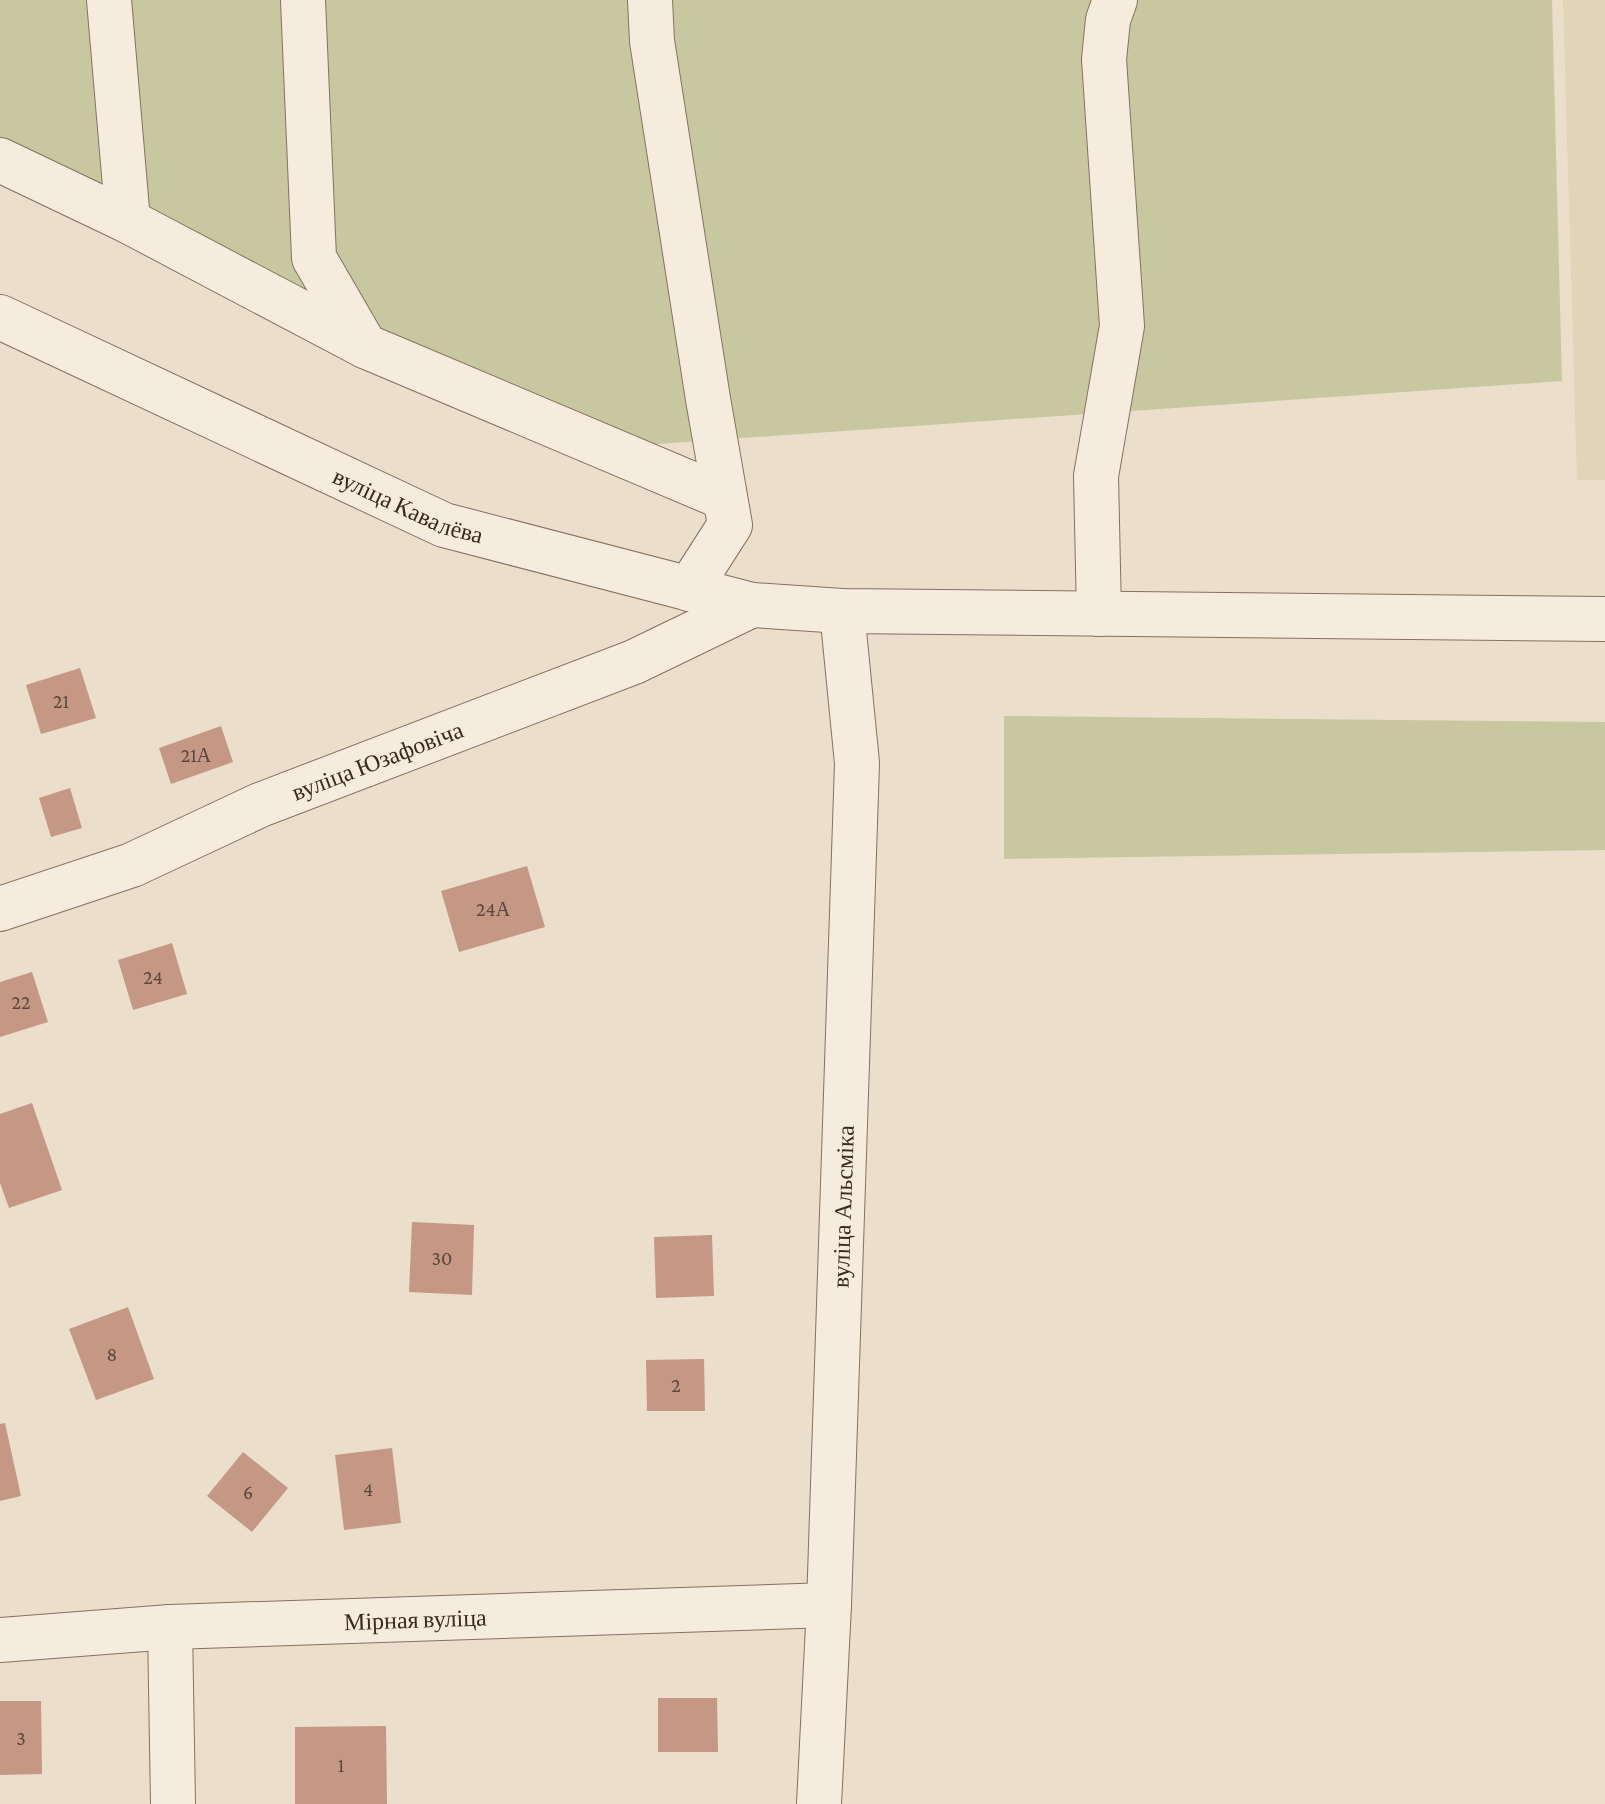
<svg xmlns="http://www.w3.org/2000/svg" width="1605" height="1804" viewBox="0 0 1605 1804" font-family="'Crimson Pro',serif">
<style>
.farmland{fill:#e0d5b9}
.green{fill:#c8c8a0}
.building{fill:#c59885}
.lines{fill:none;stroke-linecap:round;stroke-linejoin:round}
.minor-casing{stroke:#867061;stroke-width:46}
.minor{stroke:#f6ecde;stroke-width:44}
.labels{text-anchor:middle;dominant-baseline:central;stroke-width:8;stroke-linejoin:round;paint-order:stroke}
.number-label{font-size:20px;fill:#5b463b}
.street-label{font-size:24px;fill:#382b22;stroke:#f3e9da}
</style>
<rect width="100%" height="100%" fill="#ebdecb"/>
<path class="farmland" d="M1563,0h42v480h-28z"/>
<path class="green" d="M0,0h1552l10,381 -934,65 -628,-283z
M1004,716l601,6v128l-601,9z"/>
<path class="building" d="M80,668l16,50 -55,16 -15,-49z
M221,726l12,36 -62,22 -12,-36z
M70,788l12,40 -31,9 -12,-39z
M527,866l18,61 -86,25 -18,-61z
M172,943l15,51 -54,16 -15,-50z
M32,972l16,50 -48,15v-55z
M32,1103l30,87 -53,18 -9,-25v-69z
M412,1222l62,3 -2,70 -63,-3z
M712,1235l2,61 -58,2 -2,-61z
M128,1307l26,72 -58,21 -27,-71z
M704,1359l1,52h-58l-1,-51z
M5,1423l16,73 -21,5v-77z
M392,1448l9,75 -57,7 -9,-75z
M243,1452l45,36 -36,44 -45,-36z
M658,1698h59l1,54h-60z
M0,1701h41l1,73 -42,1z
M386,1726l1,78h-92v-77z"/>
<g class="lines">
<defs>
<g id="minor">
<path d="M109,0l19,221 237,125"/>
<path d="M303,0l11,258 51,88 360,152"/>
<path d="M650,0l2,41 56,358 22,126 -41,64"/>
<path d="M0,160l128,61"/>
<path id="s1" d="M0,317l444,208 308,80 90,6 763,8"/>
<path d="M1099,614l-3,-138 26,-150 -18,-267 4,-39 7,-20"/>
<path id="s2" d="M0,909l132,-44 128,-60 374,-143 118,-57"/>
<path d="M170,1627l3,177"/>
<path id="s3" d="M0,1640l170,-13 659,-22"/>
<path id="s4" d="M819,1804l10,-199 28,-842 -15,-152"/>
</g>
</defs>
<use href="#minor" class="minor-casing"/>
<use href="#minor" class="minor"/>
</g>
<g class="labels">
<g class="number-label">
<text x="61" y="701">21</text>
<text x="196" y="755">21А</text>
<text x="493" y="909">24А</text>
<text x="153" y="977">24</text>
<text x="21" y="1002">22</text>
<text x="442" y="1258">30</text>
<text x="112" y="1354">8</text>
<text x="676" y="1385">2</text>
<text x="368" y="1489">4</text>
<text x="248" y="1492">6</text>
<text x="21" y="1738">3</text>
<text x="341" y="1765">1</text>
</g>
<g class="street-label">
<text stroke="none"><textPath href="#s1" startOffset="450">вуліца Кавалёва</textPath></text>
<text stroke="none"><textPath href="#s2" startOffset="406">вуліца Юзафовіча</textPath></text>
<text stroke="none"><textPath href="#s4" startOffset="598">вуліца Альсміка</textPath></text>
<text stroke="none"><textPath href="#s3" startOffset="416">Мірная вуліца</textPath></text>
</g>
</g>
</svg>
